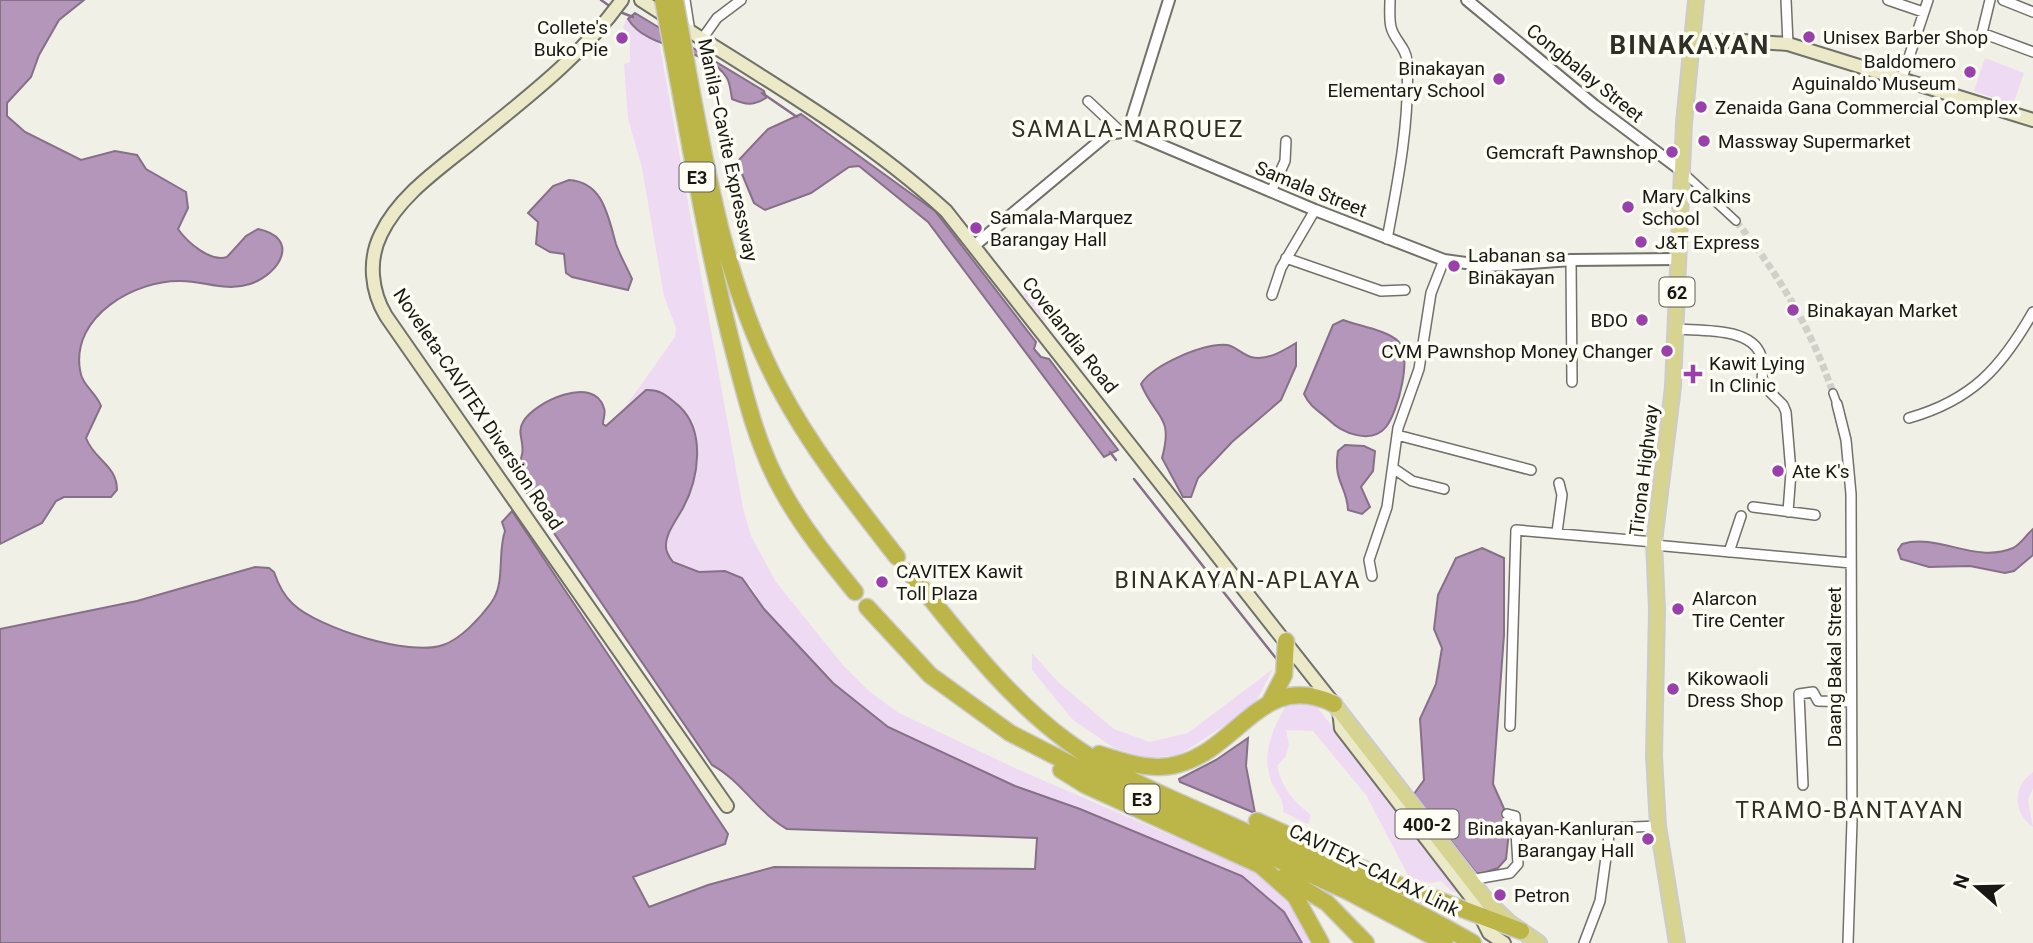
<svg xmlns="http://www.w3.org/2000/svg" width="2033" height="943" viewBox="0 0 2033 943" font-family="Roboto,sans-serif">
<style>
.green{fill:#efdaf3}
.water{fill:#b496ba;stroke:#857088;stroke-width:2}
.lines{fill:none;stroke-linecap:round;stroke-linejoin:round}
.stream{stroke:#857088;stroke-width:2.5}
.pedestrian-tunnel{stroke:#d0d0c8;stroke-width:7;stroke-dasharray:7 3.5;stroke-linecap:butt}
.pedestrian-casing{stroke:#717169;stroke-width:10}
.minor-casing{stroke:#717169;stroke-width:12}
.tertiary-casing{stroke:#717169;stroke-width:14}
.secondary-casing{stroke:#717169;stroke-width:16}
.primary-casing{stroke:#ccc;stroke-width:18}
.motorway-casing{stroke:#ccc;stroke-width:19}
.pedestrian{stroke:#fff;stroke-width:7}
.minor{stroke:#fff;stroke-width:9}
.tertiary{stroke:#fff;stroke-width:10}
.secondary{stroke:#ebe9c8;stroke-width:12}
.primary{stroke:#d7d391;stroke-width:14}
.motorway{stroke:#bcb547;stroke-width:16}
.motorway-bridge-casing{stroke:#ccc;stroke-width:19;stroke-linecap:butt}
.motorway-bridge{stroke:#bcb547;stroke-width:16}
.poi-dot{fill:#9940ab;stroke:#fefef4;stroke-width:2.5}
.labels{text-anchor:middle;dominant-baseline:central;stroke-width:7;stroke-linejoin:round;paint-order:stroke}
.shield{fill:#fefef4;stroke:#5d5d58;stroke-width:2}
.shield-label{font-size:18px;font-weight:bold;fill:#181815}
.poi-label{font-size:19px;fill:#181815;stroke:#fefef4;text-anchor:start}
.street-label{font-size:19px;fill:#181815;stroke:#fefef4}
.quarter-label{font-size:23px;letter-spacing:2px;fill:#2f2f28;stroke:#fefef4}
.district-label{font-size:26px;font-weight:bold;letter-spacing:2px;fill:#2f2f28;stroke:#fefef4}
</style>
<rect width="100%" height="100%" fill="#f1f0e7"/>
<path class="green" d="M628,16l30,20 85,472 8,28 25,46 66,82 28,28 29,21 118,56 236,102c26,18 47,42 57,72h-8l-18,-31 -42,-36 -162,-67 -65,-23 -127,-59 -55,-44 -69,-74 -14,-24c-23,-6 -92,-13 -83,-46 3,-12 12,-24 18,-35l-67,-87 57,-80 1,-9 -12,-32 -22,-128 -14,-50 -4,-54 6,-2v-26l-7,-9z
M1985,58l39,15 -11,32 -39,-14z
M1036,284l20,27 -12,10 -21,-26z
M1032,653l26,29 56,47 36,13 38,-9 85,-64 -20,38 -74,48 -33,3 -32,-10 -42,-29 -40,-49z
M1298,698l19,9 148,187 -14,-3 -10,-10 -10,2 -21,-4 -44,-84 -53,-64 -27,-1 3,14 -3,12 -9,10c5,22 17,36 34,49l-3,9 -25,-12c2,-13 -8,-20 -12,-31 -10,-30 3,-55 18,-81z
M2033,772v16l-5,12 5,27c-20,-14 -21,-41 0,-55z"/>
<path class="water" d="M0,0h84l-25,20 -20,35 -8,22 -24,26v13l18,16 56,28 34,-9 22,4 9,14 40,23 2,16 -10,21c9,13 33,34 49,28l19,-21 12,-7c43,9 22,45 -8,55 -25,8 -45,-3 -69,-3 -46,-1 -110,35 -101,89 2,16 16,22 21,36l-15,32c8,22 31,27 31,52l-6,7h-47l-8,4 -14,22 -42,21z
M635,13l129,78 2,7c-13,8 -20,7 -34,1 -1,-6 -2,-16 -5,-21 -19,-32 -79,-26 -99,-59z
M801,114l134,97 101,131 -2,7 7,8 8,2 69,91 -14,7 -176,-235 -69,-56 -10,1 -38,26 -46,17 -11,-7 -17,-41 31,-33z
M569,180c34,2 39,36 47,64 4,12 11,23 16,35l-4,11 -56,-13 -6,-4 -2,-19 -14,-2 -14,-8 2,-22 -10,-9 25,-27z
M1343,320c16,6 43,10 55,21 15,14 0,71 -12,86 -15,18 -44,6 -57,-7 -11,-10 -18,-12 -25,-26l29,-69z
M1296,343v23l-15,34 -49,42 -34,36 -7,19h-8l-21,-39c12,-43 -7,-40 -21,-74 12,-19 62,-41 86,-39 8,1 16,10 24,12 16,4 32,-6 45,-14z
M646,390c15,-1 22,7 33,16 27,25 20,72 4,102 -6,11 -18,26 -17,39 0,6 4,11 7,15l26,10 26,-1 17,7 22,31 69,74 55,44 127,59 65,23 162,67 42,36 18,31h-1302v-314l137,-28 118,-34 14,1 5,4c4,12 9,23 19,32 25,24 117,53 150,41 18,-6 37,-27 48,-42 15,-20 6,-50 14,-72l-3,-9 10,-11 216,323 -3,10 -92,33 16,30 59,-22 66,-18 261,2 2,-31 -250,-9c-29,-16 -45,-48 -75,-64l-199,-292c20,-27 1,-35 10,-51 11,-20 71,-48 81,-14 2,5 -1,11 -1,16l3,2z
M1345,445l19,1 11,5 -2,20 -12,16 9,20 -8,7 -14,-4c-1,-24 -15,-28 -10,-59z
M2033,529v26l-19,16 -9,2 -35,-7 -41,1 -28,-8 -3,-9 4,-6c37,-11 73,20 111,4 8,-4 13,-13 20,-19z
M1482,548l22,10v77l-11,149 17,38 -4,37 -8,9 -20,7 -64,-81 10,-14 -4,-61 16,-35 6,-36 -8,-19 4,-34 18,-37z
M1248,738l-2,28 9,47 -75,-31 -1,-3 37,-19z"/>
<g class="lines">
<path class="stream" d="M601,0l10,7
M620,12l13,5
M762,93l35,24
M1110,452l6,8
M1134,479l145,183"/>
<path class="pedestrian-tunnel" d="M1736,221c43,54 75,107 97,172"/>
<defs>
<path id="pedestrian" d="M1683,172l53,49
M1833,393l4,11"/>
<path id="minor" d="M685,0l5,32
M1786,0l2,44
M1888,0l35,12
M1990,0l-8,33 51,19
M2003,0l30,12
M702,39l15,-21 24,-18
M1902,78l26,-78
M1088,101l33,31
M1271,192l14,-31 1,-20
M1387,239c11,-58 23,-118 20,-178 -1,-14 -13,-21 -16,-34 -2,-8 -1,-19 -1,-27
M1286,258l95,33 24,-1
M1571,260l1,122
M1272,295l9,-27 34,-58
M1677,329c24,2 75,-2 84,27 3,8 1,19 1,28l21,21 3,7 5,60 -3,40
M1837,404l9,36 5,54 1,327 -4,122
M1909,418c63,-18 92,-50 124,-106
M1397,435l134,35
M1393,468l19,13 32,8
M1753,507l62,8
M1557,532l5,-37 -3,-12
M1654,545l197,18
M1729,552l12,-36
M1372,576l-3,-16 18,-53 11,-79 21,-59 12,-76 13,-33
M1510,726l6,-196 138,12
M1803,785l-4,-91 14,-2 5,9 33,1
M1470,880l40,-7 8,-9 -3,-48 -8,-2
M1584,943l16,-42 10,-73 48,-2"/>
<path id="tertiary" d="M1467,0l127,105 88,66
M1128,131l41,-131
M975,245l133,-111 20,-3 187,79 129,50 44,6 83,-6 107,-1"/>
<path id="secondary" d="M622,0c-41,57 -97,99 -151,143 -32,26 -72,53 -90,91 -13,26 -10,57 5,82l341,490
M641,0c104,68 213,127 305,211l388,493
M1690,42l53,-1 45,3 245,76
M1339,710l2,18 130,169 18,36 15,10"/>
<path id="primary" d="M1334,704l153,197 23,22 29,20
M1677,943l-19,-117 -4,-70 3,-146 -3,-68 19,-155 11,-264 12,-123"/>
<path id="motorway" d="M676,68c18,97 34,194 59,288 12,47 24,94 48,136 20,36 46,68 72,100
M688,72c20,107 39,217 91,315 32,61 75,115 118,170
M909,572c49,60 96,124 159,170 48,35 103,56 156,80 84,38 169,74 249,121
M867,607l63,68 80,58 82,42 255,116 98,52
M1270,702l14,-27 2,-34
M1099,754c26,8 52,18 80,10 60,-16 84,-95 155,-60
M1061,770l24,15 175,80 35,31 26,47
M1257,821l144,65 120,45
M1284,877l43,26 39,40"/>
</defs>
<use href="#pedestrian" class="pedestrian-casing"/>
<use href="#minor" class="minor-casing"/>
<use href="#tertiary" class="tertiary-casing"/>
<use href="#secondary" class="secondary-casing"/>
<use href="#primary" class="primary-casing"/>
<use href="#motorway" class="motorway-casing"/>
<use href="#pedestrian" class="pedestrian"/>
<use href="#minor" class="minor"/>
<use href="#tertiary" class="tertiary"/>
<use href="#secondary" class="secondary"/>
<use href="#primary" class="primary"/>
<use href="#motorway" class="motorway"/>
<defs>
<path id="motorway-bridge" d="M663,0l13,68
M675,0l13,72"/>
</defs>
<use href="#motorway-bridge" class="motorway-bridge-casing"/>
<use href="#motorway-bridge" class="motorway-bridge"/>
</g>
<g class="poi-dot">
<circle cx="1809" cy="37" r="7"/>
<circle cx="622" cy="38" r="7"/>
<circle cx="1970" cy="72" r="7"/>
<circle cx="1499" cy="79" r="7"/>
<circle cx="1701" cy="107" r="7"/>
<circle cx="1704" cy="141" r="7"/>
<circle cx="1672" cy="152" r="7"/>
<circle cx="1628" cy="207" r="7"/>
<circle cx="976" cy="228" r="7"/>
<circle cx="1641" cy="242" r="7"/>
<circle cx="1454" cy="266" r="7"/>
<circle cx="1793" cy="310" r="7"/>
<circle cx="1642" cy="320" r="7"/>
<circle cx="1667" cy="351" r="7"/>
<path d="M1689.5 363.5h7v7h7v7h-7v7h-7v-7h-7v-7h7z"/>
<circle cx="1778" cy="471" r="7"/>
<circle cx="882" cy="582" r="7"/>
<circle cx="1678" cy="609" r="7"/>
<circle cx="1673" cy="689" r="7"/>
<circle cx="1648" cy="839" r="7"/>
<circle cx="1500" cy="895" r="7"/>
</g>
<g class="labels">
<g class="shield">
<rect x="679.5" y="162.5" width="35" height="29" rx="5"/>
<rect x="1659.5" y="277.5" width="35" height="29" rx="5"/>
<rect x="1124.5" y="784.5" width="35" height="29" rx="5"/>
<rect x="1395.5" y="809.5" width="63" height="29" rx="5"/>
</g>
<g class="shield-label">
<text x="697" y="177">E3</text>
<text x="1677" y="292">62</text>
<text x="1142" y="799">E3</text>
<text x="1427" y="824">400-2</text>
</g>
<g class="poi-label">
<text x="608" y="27" text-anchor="end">Collete's<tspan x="608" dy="22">Buko Pie</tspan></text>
<text x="1823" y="37">Unisex Barber Shop</text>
<text x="1956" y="61" text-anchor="end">Baldomero<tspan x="1956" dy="22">Aguinaldo Museum</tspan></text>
<text x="1485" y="68" text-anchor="end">Binakayan<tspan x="1485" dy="22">Elementary School</tspan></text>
<text x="1715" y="107">Zenaida Gana Commercial Complex</text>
<text x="1718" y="141">Massway Supermarket</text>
<text x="1658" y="152" text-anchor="end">Gemcraft Pawnshop</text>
<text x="1642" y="196">Mary Calkins<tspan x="1642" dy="22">School</tspan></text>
<text x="990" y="217">Samala-Marquez<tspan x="990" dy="22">Barangay Hall</tspan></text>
<text x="1655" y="242">J&amp;T Express</text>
<text x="1468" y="255">Labanan sa<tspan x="1468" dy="22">Binakayan</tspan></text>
<text x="1807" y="310">Binakayan Market</text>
<text x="1628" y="320" text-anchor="end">BDO</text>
<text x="1653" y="351" text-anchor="end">CVM Pawnshop Money Changer</text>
<text x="1709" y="363">Kawit Lying<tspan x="1709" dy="22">In Clinic</tspan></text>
<text x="1792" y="471">Ate K's</text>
<text x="896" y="571">CAVITEX Kawit<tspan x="896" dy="22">Toll Plaza</tspan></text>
<text x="1692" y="598">Alarcon<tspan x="1692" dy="22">Tire Center</tspan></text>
<text x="1687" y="678">Kikowaoli<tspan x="1687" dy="22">Dress Shop</tspan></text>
<text x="1634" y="828" text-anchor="end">Binakayan-Kanluran<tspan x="1634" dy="22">Barangay Hall</tspan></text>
<text x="1514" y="895">Petron</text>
</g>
<g class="street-label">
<text transform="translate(1585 73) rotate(39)">Congbalay Street</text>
<text transform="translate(728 150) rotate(78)">Manila–Cavite Expressway</text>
<text transform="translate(1311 189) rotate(22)">Samala Street</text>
<text transform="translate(1070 335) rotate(52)">Covelandia Road</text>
<text transform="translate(478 409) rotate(56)">Noveleta-CAVITEX Diversion Road</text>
<text transform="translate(1644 470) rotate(-83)">Tirona Highway</text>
<text transform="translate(1834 667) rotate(-90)">Daang Bakal Street</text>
<text transform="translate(1374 870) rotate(26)">CAVITEX–CALAX Link</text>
</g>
<g class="quarter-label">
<text x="1128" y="129">SAMALA-MARQUEZ</text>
<text x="1238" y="580">BINAKAYAN-APLAYA</text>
<text x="1850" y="810">TRAMO-BANTAYAN</text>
</g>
<g class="district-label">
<text x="1690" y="45">BINAKAYAN</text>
</g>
</g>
<g transform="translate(1977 887) rotate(290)" stroke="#fefef4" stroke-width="5" paint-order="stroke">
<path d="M0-5L12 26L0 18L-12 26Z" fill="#181815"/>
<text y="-10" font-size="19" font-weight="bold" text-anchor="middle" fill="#181815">N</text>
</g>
</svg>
